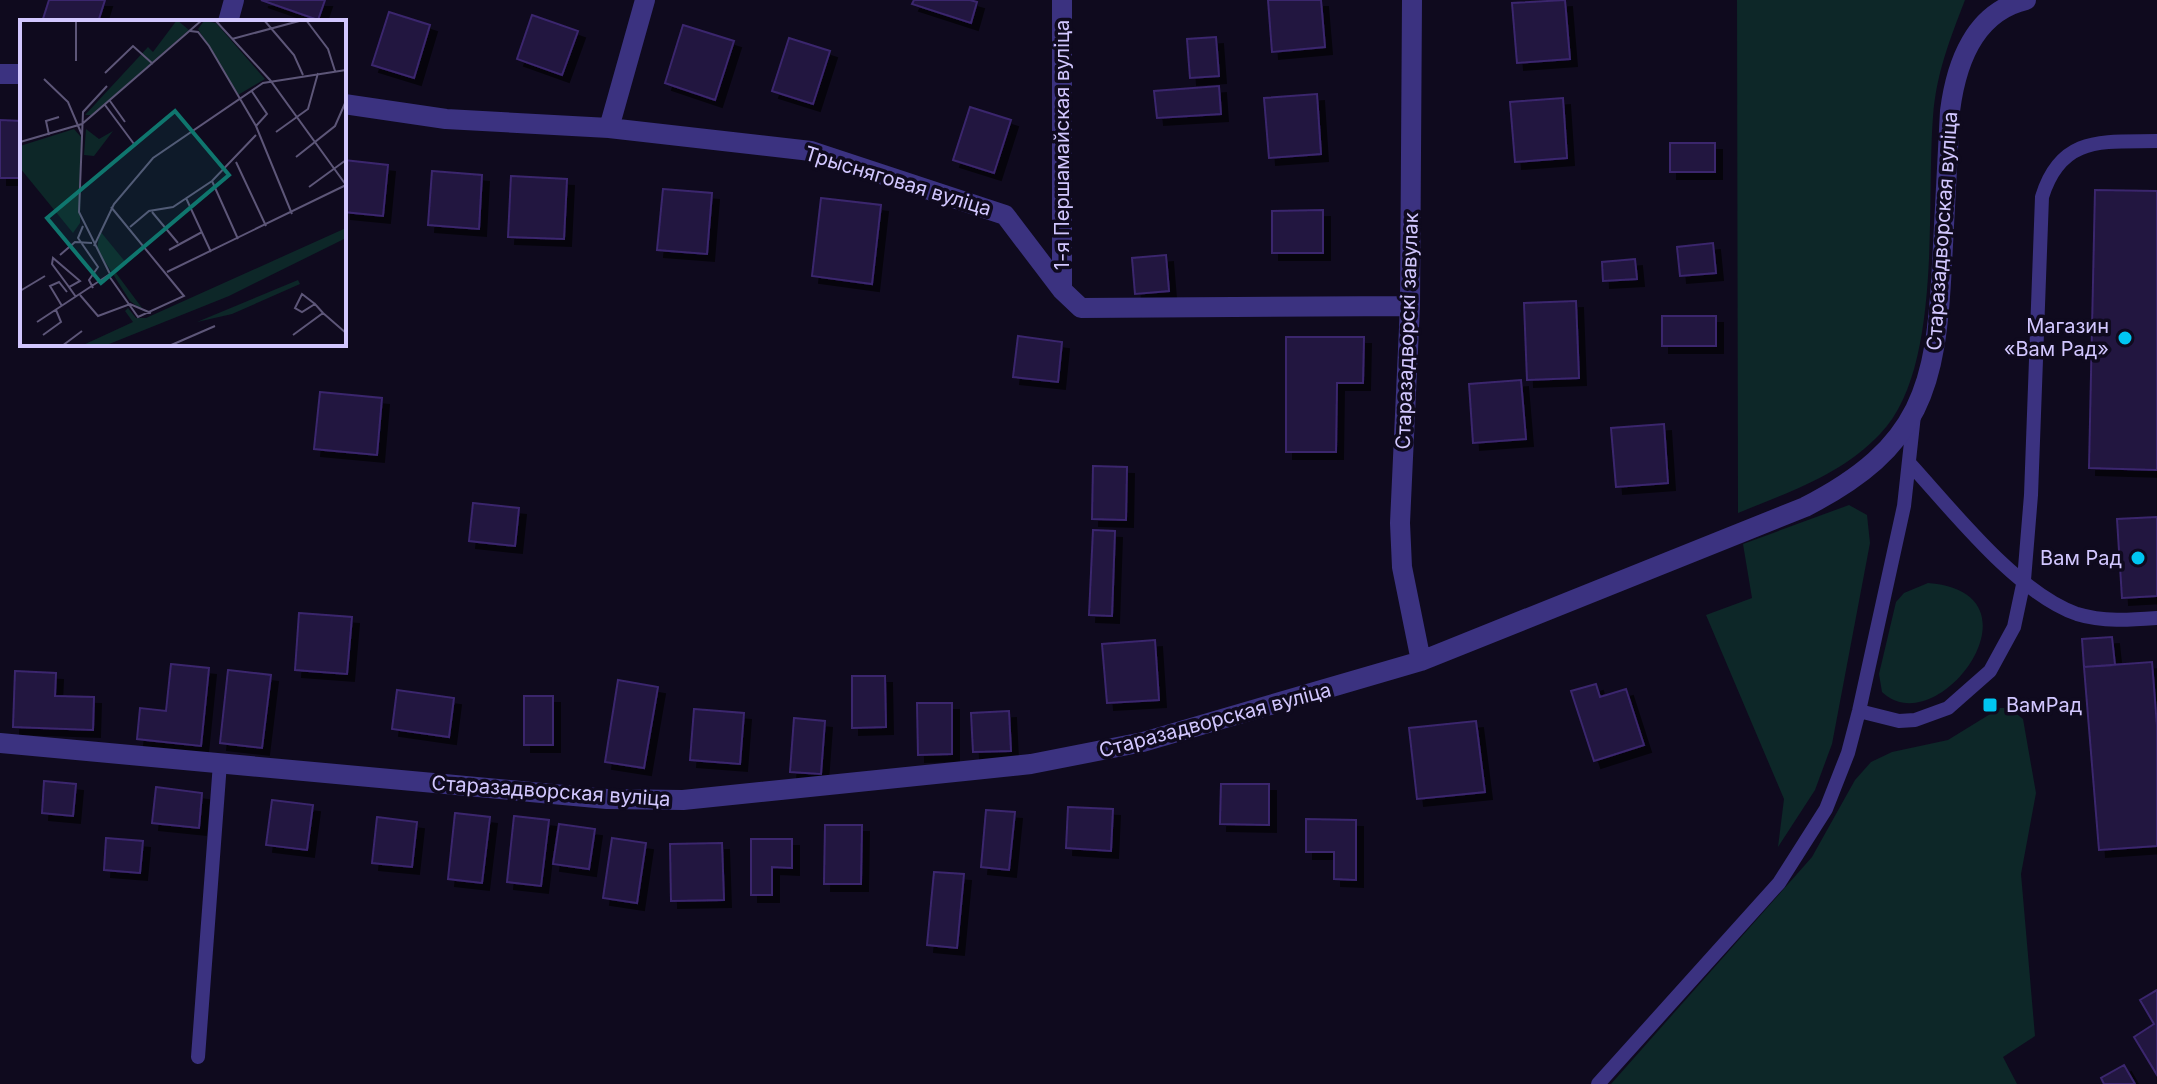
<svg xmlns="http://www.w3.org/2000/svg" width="2157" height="1084" viewBox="0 0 2157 1084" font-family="Inter,sans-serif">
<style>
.green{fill:#0d2728}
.building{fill:#211540;stroke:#3a266d;stroke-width:2;filter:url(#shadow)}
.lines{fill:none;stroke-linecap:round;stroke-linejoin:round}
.service{stroke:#3b3280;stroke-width:14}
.minor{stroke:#3b3280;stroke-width:20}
.poi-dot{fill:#00c6f2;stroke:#0f0a1e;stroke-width:3}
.labels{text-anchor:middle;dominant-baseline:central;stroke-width:7;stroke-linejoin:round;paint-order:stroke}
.street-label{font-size:20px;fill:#d2c7ff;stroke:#0f0a1e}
.poi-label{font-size:20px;fill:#d2c7ff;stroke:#0f0a1e;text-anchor:end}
.inset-road{fill:none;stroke:#5d5678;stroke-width:2}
.view{fill:#0f766e;fill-opacity:0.15;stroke:#0f766e;stroke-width:4}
.inset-edge{fill:none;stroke:#d2c7ff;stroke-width:4}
</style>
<defs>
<filter id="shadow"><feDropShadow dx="7" dy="7" stdDeviation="0" flood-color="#0009"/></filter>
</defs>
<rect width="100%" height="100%" fill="#0f0a1e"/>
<path class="green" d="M1737,0h228c-15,39 -29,74 -32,117 -7,87 10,253 -53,317 -39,41 -91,58 -142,79z
M1849,505l18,10 3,28 -38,201 -17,46 -37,57 6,-48 -78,-184 46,-17 -9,-54z
M1928,583c122,9 10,162 -46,109l-3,-18 17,-72 8,-9z
M2000,708h9l14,11 13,74 -15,81 14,162 -32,21 14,27h-406l201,-227 43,-77 16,-18 21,-10 56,-12z"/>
<path class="building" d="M49,0h56l-7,22h-56z
M261,0h64l-7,20z
M914,0h56l7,2 -6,21 -59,-19z
M1268,0h53l4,47 -53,5z
M1565,0l5,59 -53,4 -5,-60z
M389,12l41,13 -16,53 -42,-13z
M532,15l46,16 -16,44 -45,-16z
M683,25l51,16 -19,59 -50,-17z
M1216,37l3,39 -29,2 -3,-39z
M789,38l41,13 -17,53 -41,-13z
M1219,86l2,28 -64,4 -3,-27z
M1317,94l4,60 -52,4 -5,-60z
M1563,98l4,60 -52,4 -5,-60z
M970,107l41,13 -17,53 -41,-13z
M0,120l22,1v57h-22z
M1670,143h45v29h-45z
M344,160l44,5 -5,51 -39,-4z
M432,171l50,4 -3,54 -51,-4z
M511,176l56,3 -3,60 -56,-2z
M663,189l49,4 -5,61 -50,-4z
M2095,190l62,1v279l-68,-2z
M821,198l60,7 -9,79 -60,-8z
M1323,210v43h-51v-42z
M1713,243l3,30 -36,3 -3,-29z
M1166,255l3,36 -34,3 -3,-36z
M1635,259l2,20 -34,2 -1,-19z
M1576,301l3,77 -52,2 -3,-77z
M1662,316h54v30h-54z
M1018,336l44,6 -4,40 -45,-5z
M1286,337h78l-1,46h-26l-1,69h-50z
M1521,380l5,59 -53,4 -4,-59z
M320,392l62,6 -5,57 -63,-6z
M1664,424l4,59 -52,4 -5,-59z
M1093,466l34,1 -1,53 -34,-1z
M473,503l46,5 -4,38 -46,-5z
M2157,517v79l-35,2 -5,-79z
M1093,530l22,1 -3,85 -23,-1z
M299,613l53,4 -5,57 -52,-4z
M2112,637l3,28 -31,2 -2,-28z
M1155,640l4,60 -52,3 -5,-59z
M2152,662l5,64v120l-58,4 -15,-183z
M171,664l38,4 -8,78 -64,-7 3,-31 26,3z
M228,670l43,5 -9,73 -42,-5z
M15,671l41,2 -1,23 39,1 -1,33 -80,-3z
M852,676h33l1,51 -34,1z
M618,680l40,7 -14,81 -39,-6z
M1596,684l4,13 26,-8 18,56 -50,16 -23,-70z
M397,690l57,8 -5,39 -57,-8z
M524,696h29v49h-29z
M917,703h35v51l-34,1z
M694,709l50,4 -4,51 -50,-4z
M1009,711l2,40 -38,1 -2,-39z
M794,718l31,3 -4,53 -31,-2z
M1476,721l9,71 -68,7 -8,-71z
M44,781l32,3 -3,32 -31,-3z
M1221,784h48v41l-49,-1z
M156,787l46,6 -3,35 -47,-5z
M272,800l41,5 -6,45 -41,-5z
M1068,807l45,2 -2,42 -45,-3z
M986,810l29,2 -6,58 -28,-3z
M455,813l35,4 -8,66 -34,-4z
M514,816l35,4 -8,66 -34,-4z
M377,817l40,5 -5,45 -40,-4z
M1306,819l50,1v60l-22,-1v-27h-28z
M559,824l36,5 -6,40 -36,-5z
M825,825h37l-1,59h-37z
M106,838l37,3 -3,32 -36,-3z
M612,838l34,5 -9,60 -34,-5z
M751,839h41v29l-20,-1v28h-21z
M722,843l2,57 -53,1 -1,-57z
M934,872l30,2 -7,74 -30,-3z
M2157,990v85l-23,-38 20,-13 -14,-24z
M2124,1065l11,19h-31l-3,-6z"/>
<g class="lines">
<path class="service" d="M1911,465c42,46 106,128 166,149 26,8 53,6 80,4
M1859,711l40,10 16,-1 33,-12 42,-37 24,-44 10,-47 7,-85 11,-298c19,-62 61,-55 115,-56
M198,1057l22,-294
M1598,1084l181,-201 47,-74 22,-56 11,-42 45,-205 10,-91"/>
<path class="minor" d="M1412,0l-2,306 -10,217 2,44 19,94
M228,22l6,-22
M0,74h22
M344,104l102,15 163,9 202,23 194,64 57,75 19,18 329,-2
M609,128l36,-128
M1062,290v-290
M0,743l607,56 76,1 291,-30 57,-6 112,-22 278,-81 384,-154c117,-60 131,-120 137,-243 3,-51 5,-102 8,-153 6,-47 24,-99 76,-111"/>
</g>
<g class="poi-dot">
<circle cx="2125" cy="338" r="8"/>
<circle cx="2138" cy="558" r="8"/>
<rect x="1982" y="697" width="16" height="16" rx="4"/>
</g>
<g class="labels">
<g class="street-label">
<text transform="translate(1062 145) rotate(-90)">1-я Першамайская вуліца</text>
<text transform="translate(898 181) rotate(17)">Трысняговая вуліца</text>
<text transform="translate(1942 231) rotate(-86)">Старазадворская вуліца</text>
<text transform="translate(1407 331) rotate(-88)">Старазадворскі завулак</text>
<text transform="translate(1215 720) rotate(-15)">Старазадворская вуліца</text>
<text transform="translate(551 791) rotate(4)">Старазадворская вуліца</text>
</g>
<g class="poi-label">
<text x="2109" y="326">Магазин<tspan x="2109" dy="23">«Вам Рад»</tspan></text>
<text x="2122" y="558">Вам Рад</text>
<text x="2006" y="705" text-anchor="start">ВамРад</text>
</g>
</g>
<g transform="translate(20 20)">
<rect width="326" height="326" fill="#0f0a1e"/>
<path d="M157,0l12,10 -97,85h-7l63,-68 5,5zM184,1l12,2 49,56 -27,16 -40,-66zM54,109l7,8 -1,86 -7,10 -53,-65v-22zM66,109l13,10 14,-8 -19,25 -10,-1zM326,208v10l-117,58 -125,50h-23l52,-24 -8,-11 3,-3 8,10h10zM80,211l27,33 -11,9 29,39 -15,-11 -33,-52zM278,260l2,4 -68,30 -35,8z" fill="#0d2728"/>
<path class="inset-road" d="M195,0l55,60 76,105M244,0l30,35 9,20M286,0l22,29 7,22M170,11l8,1 11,14 47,80 36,88M212,19l71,-19M56,41v-41M85,53l28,-27 20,18M24,59l24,23 14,33M231,70l16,24 -11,12M90,81l15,21M85,85l29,39M256,112l32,-23 10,-36M29,115l-3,-14 13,-4M0,122l62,-18 120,-104M276,137l39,-31 11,-25M216,142l30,64M192,161l26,58M289,167l37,-27M166,178l25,54M132,192l26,31M63,206l-5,12 20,29 -9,13 4,8M110,207l19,-16 24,-4 39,-26 44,-46M74,226l20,-42 39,-46 110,-75 83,-13M149,230l33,-18M40,235l15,-13 17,1M147,252l179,-87M89,256l29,41 46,-21 -73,-89M49,267l-17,-23 1,-6 27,23 -11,6 7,10M0,271l25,-15M60,275l18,21 32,-12 21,9M295,284l-13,-10 -7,14 7,4 13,-8 8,9M42,286l-12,-20 9,-4 8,10M17,302l73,-48 -31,-62 4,-100 24,-26M23,315l18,-13 -5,-12M273,315l30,-22 23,20M42,326l20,-15M149,326l46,-20"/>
<path class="view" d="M155,91l54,64 -128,108 -54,-65z"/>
<rect width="326" height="326" class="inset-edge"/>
</g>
</svg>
